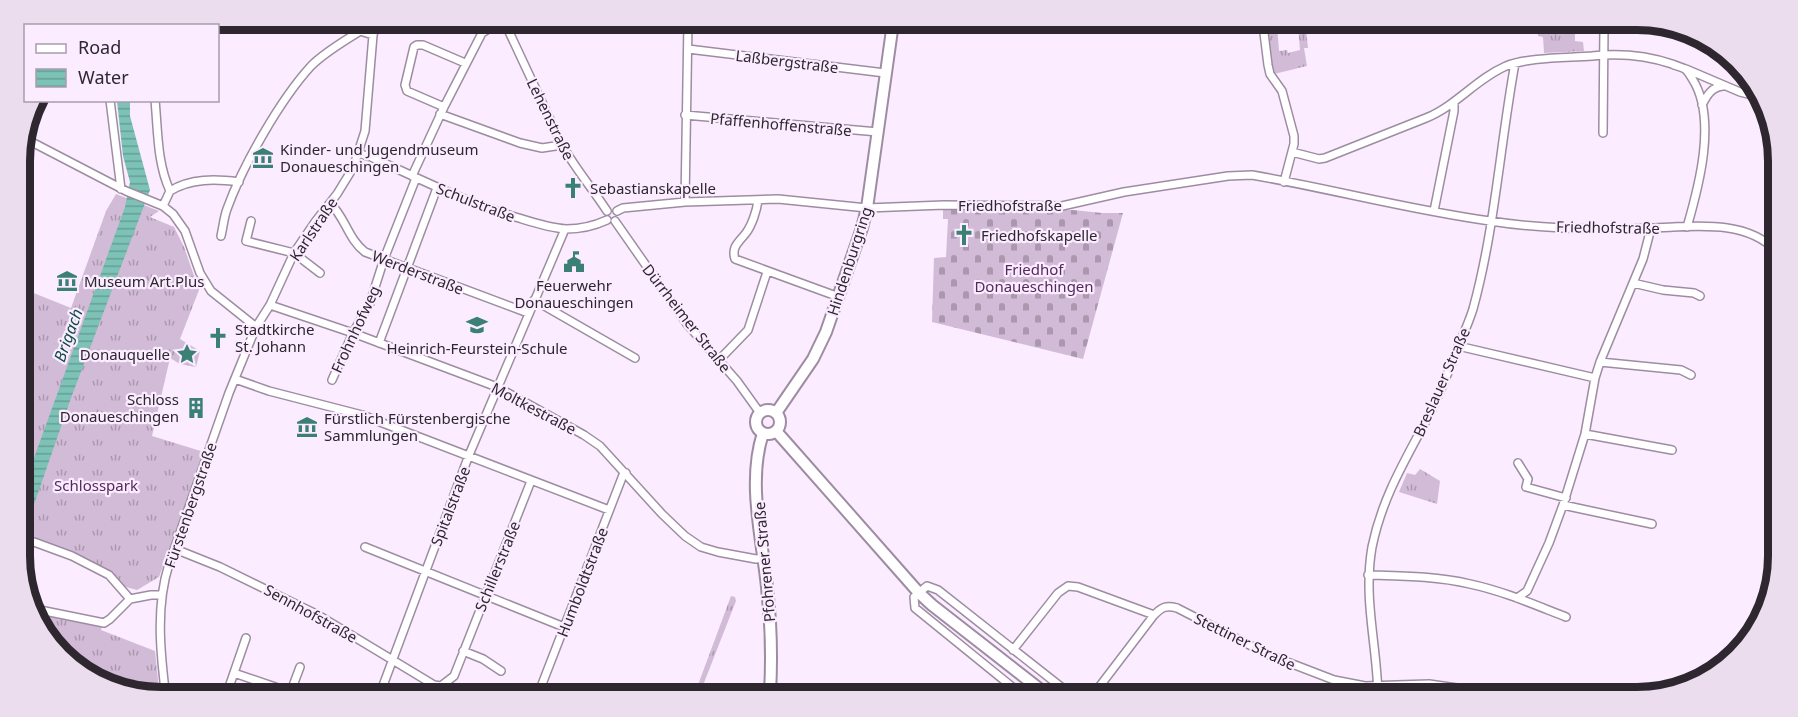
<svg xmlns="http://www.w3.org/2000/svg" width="1798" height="717" viewBox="0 0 1798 717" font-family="'Noto Sans',sans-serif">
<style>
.grass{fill:url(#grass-tufts)}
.cemetery{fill:url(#cemetery-stones)}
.water{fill:url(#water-rules)}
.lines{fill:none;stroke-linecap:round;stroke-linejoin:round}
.minor-casing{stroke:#9e8da2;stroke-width:10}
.secondary-casing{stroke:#9e8da2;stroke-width:14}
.minor{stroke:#fff;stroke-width:7}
.secondary{stroke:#fff;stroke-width:10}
.labels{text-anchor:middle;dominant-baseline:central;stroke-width:4.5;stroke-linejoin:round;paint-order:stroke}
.street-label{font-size:15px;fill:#2e2730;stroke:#fbecff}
.poi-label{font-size:15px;fill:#2e2730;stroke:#fbecff;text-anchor:start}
.park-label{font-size:15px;fill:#54295e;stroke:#fbecff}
.water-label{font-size:16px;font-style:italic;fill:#0e4b43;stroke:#fbecff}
.rim{fill:none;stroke:#2e2730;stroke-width:8}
</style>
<defs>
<pattern id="grass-tufts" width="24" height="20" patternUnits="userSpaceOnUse" patternTransform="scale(1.5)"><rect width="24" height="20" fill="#d2bbd7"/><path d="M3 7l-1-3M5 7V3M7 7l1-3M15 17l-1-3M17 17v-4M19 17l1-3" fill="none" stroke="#ab98af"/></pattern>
<pattern id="cemetery-stones" width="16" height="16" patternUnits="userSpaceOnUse" patternTransform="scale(1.5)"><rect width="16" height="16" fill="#d2bbd7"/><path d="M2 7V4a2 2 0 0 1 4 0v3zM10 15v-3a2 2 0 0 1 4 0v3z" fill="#ab98af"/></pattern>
<pattern id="water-rules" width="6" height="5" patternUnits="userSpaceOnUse" patternTransform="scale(1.5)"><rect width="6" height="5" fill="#7dc2b6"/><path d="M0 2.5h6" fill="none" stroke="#679e94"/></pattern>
</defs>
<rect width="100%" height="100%" fill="#fbecff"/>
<path class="grass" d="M1274,25h3l2,26 8,-1 1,3 12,-3 -2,-25h30l-22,4 2,19h-4l3,18 -33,8 -7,-40 7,-1z
M1537,26l38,1v14l8,1 1,9 -40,2 -1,-16 -5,-1z
M116,194l43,17 -9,6 24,10 10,20 15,43 -19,49 20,12 -4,16 -16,-3 -10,-6 -18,78 52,16 -45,125 -22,13 -18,-5 -10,-10 -75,-33 -12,25 -1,-279 50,20 35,-97z
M1420,469l20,12 -3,23 -38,-12 8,-19 8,2z
M731,596l4,1 1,4 -36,92h-5z
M37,614l65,12 -1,4 54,21 4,39h-44l-61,-41z"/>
<path class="cemetery" d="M943,210h130l29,3h21l-40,146 -151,-37 2,-64 12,-1 2,-38h-5z"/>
<path class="water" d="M117,101h13v15l20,74 -79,208 -49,141v-48l103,-284 5,-25 -7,-26z"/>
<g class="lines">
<defs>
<path id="minor" d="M350,20l10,11 13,4
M504,21l58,124c13,23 30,43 45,66
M1263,25l5,40 2,9 12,17 12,45v8l-10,38
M158,26l2,-6
M688,49l197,24
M1686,69l54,23 16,4
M110,100l11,89
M155,100c3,31 2,63 15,91l-7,15
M1702,105c5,-10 10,-18 21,-19
M444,107l-37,-16 -2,-6 9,-38 3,-2h6l42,18
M440,114l80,29 22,5 20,-3
M685,115l193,17
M1603,133l1,-106
M24,138l102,53 37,15 10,8 12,17 15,42 11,18 45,36
M1292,152l27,7 6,-1 101,-40c30,-12 50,-39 80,-52 24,-9 60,-8 86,-10 28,-3 53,-1 80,8 4,2 10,3 13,5 3,2 6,8 8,11 24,39 6,106 -6,147
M357,153l14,4c47,21 92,44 141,59 17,5 36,12 54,13 15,0 28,-3 41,-9
M412,176l32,-69 38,-74 19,-12
M170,191c21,-13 46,-12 69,-9
M758,200c-1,10 -6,25 -12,33 -7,9 -15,14 -11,26l104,38
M685,202l3,-180
M330,203c15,14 18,36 35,49l163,61
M617,211l6,-3 62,-6 93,-3 89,9 77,-3 118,1 62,-14 104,-16 24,-1c80,14 158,35 238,46 51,8 109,9 160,7 41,-1 95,-10 126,23
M1434,211l20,-100v-9
M251,221l-5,20 48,12 26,20
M615,221l72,103 50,57 23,32
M221,236c2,-9 3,-19 6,-27 16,-44 53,-109 84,-143 14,-14 32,-24 49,-35
M1633,283l30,7 31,3 6,3
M534,300l101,58
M270,305l83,28 144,54 87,48 16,11 62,68 23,22 16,11 17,5 38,7 8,-1
M379,343l58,-155
M1458,346l137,32
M719,360l29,-30 19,-58
M1600,362l81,8 10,5
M235,379l34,12 93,24 247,95
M332,380l21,-47 17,-30 14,-44 32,-81
M1585,434l87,16
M1518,463l10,16 -2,8 40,11
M1563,505l89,19
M365,547l199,80
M175,549l45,18 98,48 116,70 7,1 13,-10 77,-195
M22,567l8,-24 4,-1 38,14 37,19 21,24 21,-4h11
M1368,575c34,1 68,1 102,9 33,7 65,21 96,33
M1517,598l10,-7 22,-48 14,-38 22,-71 10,-56 5,-16 43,-103 8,-31
M35,609l69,14 6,-4 20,-20
M1013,650l45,-57 10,-7 10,1 76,28
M463,651l20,8 18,12
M234,673l53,18
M165,690c-5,-42 -9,-85 4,-126l60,-171 27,-66 14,-22 24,-52 21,-31 22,-28 16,-26 12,-37 8,-96 4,-14
M228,690l18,-52
M291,691l9,-24
M381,691l88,-236 96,-226
M539,692l84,-217 3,-2
M1021,694l-106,-86 -1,-11 13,-11 11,4 132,104
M1093,695l61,-80c8,-8 12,-10 23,-7l92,47 65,25 31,6 64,-2 28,4 23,8
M1378,696c-1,-52 -15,-97 -6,-149 9,-44 28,-78 49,-117 15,-26 26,-54 37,-83 5,-12 11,-25 15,-38 22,-80 27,-164 42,-246"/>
<path id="secondary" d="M756 422a12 12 0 1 1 24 0a12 12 0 1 1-24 0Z
M776,413l37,-54 13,-27 36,-104 5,-20 26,-185
M776,431l143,162 13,12 114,89
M763,433c-16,49 -1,104 4,154 4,35 5,71 3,106"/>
</defs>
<use href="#minor" class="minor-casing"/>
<use href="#secondary" class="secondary-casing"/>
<use href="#minor" class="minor"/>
<use href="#secondary" class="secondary"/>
</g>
<defs>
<symbol id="museum-bare" viewBox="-9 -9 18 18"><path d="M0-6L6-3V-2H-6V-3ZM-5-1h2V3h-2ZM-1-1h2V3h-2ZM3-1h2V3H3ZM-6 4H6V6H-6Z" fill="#3b8075" stroke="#fbecff" stroke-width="2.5" paint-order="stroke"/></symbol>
<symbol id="church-bare" viewBox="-9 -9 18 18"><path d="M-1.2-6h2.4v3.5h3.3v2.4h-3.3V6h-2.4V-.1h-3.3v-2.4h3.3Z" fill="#3b8075" stroke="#fbecff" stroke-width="2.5" paint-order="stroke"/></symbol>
<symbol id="civic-bare" viewBox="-9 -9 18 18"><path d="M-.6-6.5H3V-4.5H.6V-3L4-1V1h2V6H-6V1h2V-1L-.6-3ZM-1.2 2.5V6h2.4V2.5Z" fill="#3b8075" stroke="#fbecff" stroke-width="2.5" paint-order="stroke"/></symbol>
<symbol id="school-bare" viewBox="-9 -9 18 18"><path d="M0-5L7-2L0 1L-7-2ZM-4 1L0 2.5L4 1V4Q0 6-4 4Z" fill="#3b8075" stroke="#fbecff" stroke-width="2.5" paint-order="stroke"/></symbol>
<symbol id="sight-bare" viewBox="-9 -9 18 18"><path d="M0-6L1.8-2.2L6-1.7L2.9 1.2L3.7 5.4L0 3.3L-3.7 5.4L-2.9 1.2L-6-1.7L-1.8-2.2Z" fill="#3b8075" stroke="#fbecff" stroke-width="2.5" paint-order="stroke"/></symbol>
<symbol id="building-bare" viewBox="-9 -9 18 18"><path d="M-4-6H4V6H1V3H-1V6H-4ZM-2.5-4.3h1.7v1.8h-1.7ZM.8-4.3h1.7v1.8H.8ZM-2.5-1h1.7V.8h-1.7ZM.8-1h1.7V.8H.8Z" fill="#3b8075" stroke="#fbecff" stroke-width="2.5" paint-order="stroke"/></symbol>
</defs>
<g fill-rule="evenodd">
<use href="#museum-bare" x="248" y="143" width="30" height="30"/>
<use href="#church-bare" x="558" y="173" width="30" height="30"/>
<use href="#church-bare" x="949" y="220" width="30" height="30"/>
<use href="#civic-bare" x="559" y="247" width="30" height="30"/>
<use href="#museum-bare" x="52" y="266" width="30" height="30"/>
<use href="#school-bare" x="462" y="310" width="30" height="30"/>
<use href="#church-bare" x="203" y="323" width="30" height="30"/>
<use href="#sight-bare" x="172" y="339" width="30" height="30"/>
<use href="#building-bare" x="181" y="393" width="30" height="30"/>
<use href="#museum-bare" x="292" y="412" width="30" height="30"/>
</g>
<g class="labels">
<g class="street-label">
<text transform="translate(787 61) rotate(7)">Laßbergstraße</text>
<text transform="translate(551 119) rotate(64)">Lehenstraße</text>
<text transform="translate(781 124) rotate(5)">Pfaffenhoffenstraße</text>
<text transform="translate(476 202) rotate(21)">Schulstraße</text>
<text x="1010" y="205">Friedhofstraße</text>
<text transform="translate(1608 227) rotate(1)">Friedhofstraße</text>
<text transform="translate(313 229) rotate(-56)">Karlstraße</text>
<text transform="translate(849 261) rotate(-72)">Hindenburgring</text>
<text transform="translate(418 272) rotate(21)">Werderstraße</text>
<text transform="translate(687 318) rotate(52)">Dürrheimer Straße</text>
<text transform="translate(355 329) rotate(-65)">Frohnhofweg</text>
<text transform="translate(1441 382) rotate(-66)">Breslauer Straße</text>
<text transform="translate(534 408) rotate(28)">Moltkestraße</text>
<text transform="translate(190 505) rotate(-71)">Fürstenbergstraße</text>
<text transform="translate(450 506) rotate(-69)">Spitalstraße</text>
<text transform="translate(764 562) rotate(-95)">Pfohrener Straße</text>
<text transform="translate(497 566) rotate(-68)">Schillerstraße</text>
<text transform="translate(582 582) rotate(-69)">Humboldtstraße</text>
<text transform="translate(311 613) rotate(29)">Sennhofstraße</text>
<text transform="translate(1245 641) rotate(26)">Stettiner Straße</text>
</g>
<g class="poi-label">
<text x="280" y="149">Kinder- und Jugendmuseum<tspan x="280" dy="17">Donaueschingen</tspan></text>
<text x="590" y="188">Sebastianskapelle</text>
<text x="981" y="235">Friedhofskapelle</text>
<text x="84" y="281">Museum Art.Plus</text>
<text x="574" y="285" text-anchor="middle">Feuerwehr<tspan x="574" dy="17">Donaueschingen</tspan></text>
<text x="235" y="329">Stadtkirche<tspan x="235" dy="17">St. Johann</tspan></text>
<text x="477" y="348" text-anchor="middle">Heinrich-Feurstein-Schule</text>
<text x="170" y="354" text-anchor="end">Donauquelle</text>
<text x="179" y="399" text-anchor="end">Schloss<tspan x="179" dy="17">Donaueschingen</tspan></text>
<text x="324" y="418">Fürstlich Fürstenbergische<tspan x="324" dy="17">Sammlungen</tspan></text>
</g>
<g class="park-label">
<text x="1034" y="269">Friedhof<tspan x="1034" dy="17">Donaueschingen</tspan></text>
<text x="96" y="485">Schlosspark</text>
</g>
<g class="water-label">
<text transform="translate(68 335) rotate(-70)">Brigach</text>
</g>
</g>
<path d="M0 0H1798V717H0ZM161 30H1637A131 131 0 0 1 1768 161V556A131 131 0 0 1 1637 687H161A131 131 0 0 1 30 556V161A131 131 0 0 1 161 30Z" fill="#ebdcee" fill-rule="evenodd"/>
<path class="rim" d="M161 30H1637A131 131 0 0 1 1768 161V556A131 131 0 0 1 1637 687H161A131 131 0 0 1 30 556V161A131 131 0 0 1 161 30Z"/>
<rect x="24" y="24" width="195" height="78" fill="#fbecff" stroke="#a99dac" stroke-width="1.5"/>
<rect x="36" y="44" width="30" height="9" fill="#ffffff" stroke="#a99dac" stroke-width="1.5"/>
<text x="78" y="54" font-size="18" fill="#2e2730">Road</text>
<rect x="36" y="69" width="30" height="18" fill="url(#water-rules)" stroke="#a99dac" stroke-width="1.5"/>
<text x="78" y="84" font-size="18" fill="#2e2730">Water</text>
</svg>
